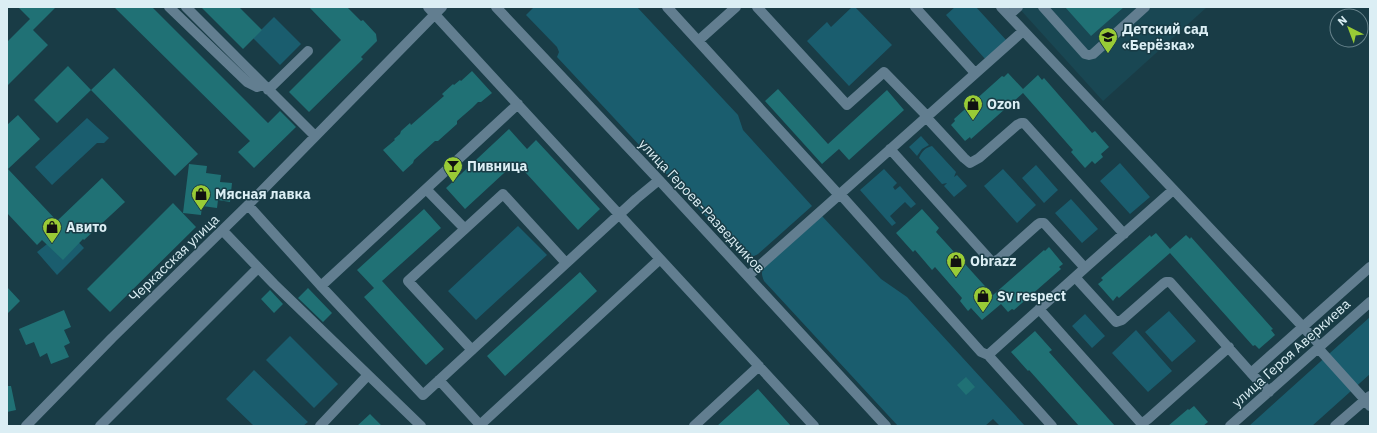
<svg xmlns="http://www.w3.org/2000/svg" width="1377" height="433" viewBox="0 0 1377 433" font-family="'IBM Plex Sans',sans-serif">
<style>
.built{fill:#194753}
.green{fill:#1a5d6e}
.building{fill:#207175}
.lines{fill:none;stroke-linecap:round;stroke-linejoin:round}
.minor{stroke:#627e90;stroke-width:10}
.labels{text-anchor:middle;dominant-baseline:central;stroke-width:3;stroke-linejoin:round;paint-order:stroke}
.poi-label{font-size:14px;font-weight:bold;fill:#dbeef4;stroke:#193c46;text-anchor:start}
.street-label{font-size:14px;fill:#dbeef4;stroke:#193c46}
</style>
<rect width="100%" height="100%" fill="#193c46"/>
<path class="built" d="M1018,7h189l-104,94z"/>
<path class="green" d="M534,7h103l101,108 5,15 69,76 -54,48c-7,4 -10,4 -17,0l-184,-197 2,-5 -2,-5 -31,-32z
M852,7h3l37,38 -43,41 -42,-45 20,-19 4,5z
M955,7h21l31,34 -21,19 -40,-45z
M274,17l27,27 -21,21 -27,-27z
M87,118l22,20 -5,5h-7l-45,42 -17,-18z
M921,136l8,9 -7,4 -5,7 -8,-9z
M932,146l24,26 -2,5 3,-2 10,11 -13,11 -10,-11 3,-3 -5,1 -23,-26c3,-7 6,-10 13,-12z
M1120,163l30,34 -20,17 -30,-33z
M1036,165l22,25 -14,13 -22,-25z
M884,169l13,14 -4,4 2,3 5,-4 16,18 -5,4 -6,-6 -15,14 6,7 -4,3 -32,-36z
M1003,169l33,36 -19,18 -33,-37z
M1071,199l27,30 -16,14 -27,-30z
M821,215l60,64 26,18 118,129h-25l-7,-7 -8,7h-87l-134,-145c-2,-5 -3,-8 -1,-14z
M518,226l29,29 -71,65 -28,-29z
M66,229l18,19 -27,27 -20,-23z
M1169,311l27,30 -24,21 -27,-30z
M1085,314l20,22 -13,12 -20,-22z
M1370,317v57l-58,52h-63z
M1136,330l36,41 -24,21 -36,-39z
M290,336l48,48 -24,24 -48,-48z
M254,370l54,52 -5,4h-49l-28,-27z"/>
<path class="building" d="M18,7h38l-23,23 15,15 -41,41v-44l23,-23z
M114,7h38l116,116 12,-12 16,16 -42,41 -16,-16 12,-11z
M201,7h38l23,23 -19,19z
M309,7h38l14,14 2,-1 13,14 1,7 -16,16 2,2 -54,53 -20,-20 52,-52z
M1065,7h59l-33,29z
M68,66l23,24 -34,33 -23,-23z
M114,68l84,86 -23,22 -84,-86z
M472,71l20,22 -11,9h-3l-6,6 -15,13v3l-19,17h-3l-21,19 -1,3 -10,9 -20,-22 12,-10 -1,-1 6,-5 1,-3 9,-8 1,2 33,-29 -2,-2 11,-10 1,1 6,-5 1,1z
M1008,73l15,16 15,-14 4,5 2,-2 48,55 3,-2 14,16 -8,7 2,3 -8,7 -3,-3 -7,7 -14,-16 2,-2 -50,-57 -52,46 -1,-2 -5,4 -14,-16 4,-4 -1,-2 48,-43 2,1z
M778,89l50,55 59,-54 17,20 -55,50 -10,-11 -17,15 -57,-63z
M18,115l22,24 -32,30 49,52 45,-43 23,24 -41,38 -1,-1 -20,21 -21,-20 -5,5 -30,-32v-88z
M509,129l18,20 9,-9 64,69 -22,21 -62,-68 -51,47 -19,-21z
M189,164l18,2 -1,7 15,2 -1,7 12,1 -2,19 -12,-2 -1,8 -15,-2 -1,9 -18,-2z
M173,203l23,24 -86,85 -23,-23z
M424,209l17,19 -59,53 62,68 -18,16 -62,-68 10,-9 -17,-18z
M922,209l17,19 -3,4 57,63 51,-45 1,1 4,-4 14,17 -4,3 2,2 -47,41 -2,-1 -4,3 -7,-8 -19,16 -11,-12 -3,3 -8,-10 2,-3 -27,-31 -3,3 -17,-20 -2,2 -17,-19z
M1156,233l14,16 16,-14 4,4 1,-2 82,92 -2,1 4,5 -16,14 -4,-4 -2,1 -83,-93 -51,45 -2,-2 -4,5 -15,-17 5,-4 -2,-2 49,-43 1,2z
M580,272l17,19 -92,85 -18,-20z
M7,287l13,14 -13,13z
M308,288l24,25 -9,9 -25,-24z
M270,290l13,14 -9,9 -13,-14z
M64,310l7,17 -7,3 6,13 -6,3 5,11 -18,7 -4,-11 -7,4 -6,-15 -8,3 -7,-16z
M1035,331l17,19 -3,2 66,74h-36l-50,-56 -1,1 -17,-19z
M966,377l9,10 -9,8 -9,-10z
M7,386h4l5,24 -9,2z
M758,389l33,37h-74z
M1194,406l14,16 -5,4h-35l20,-17 1,1z
M370,414l12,12h-25z"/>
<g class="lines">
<path class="minor" d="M169,7l78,75 10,5 7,-2
M186,7l129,129
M428,7l386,419
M496,7l163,173 227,246
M667,7l172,188
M757,7l90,98 37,-33 43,44
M915,7l60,66
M1001,7l320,339
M1043,7l42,47 4,1 4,-1 52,-47
M1009,15l9,-8
M698,41l38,-34
M268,90l40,-39
M926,117l38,41 6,5 9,-5 38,-33 4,-2h3l100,111
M426,189l39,40
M840,194l141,158 7,3 97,-87 -41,-45h-4l-3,2 -38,34 -4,2h-4l-101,-112
M248,205l73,81 102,109 213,-196 23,-19
M226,234l48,50 147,142
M1085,268l88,-78
M748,276l275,-245
M1075,277l41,45 6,-2 41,-36 3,-2h4l81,91 119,-106
M321,286l197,-182
M1039,309l101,113h4l4,-3 81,-72
M1318,348l47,52 5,-4
M472,350l-64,-69 95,-87 63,69
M988,355l64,71
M1251,373l18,19
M439,380l42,46
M480,425l180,-166
M26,426l86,-88 136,-133 194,-198
M100,426l158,-158
M320,426l48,-51
M694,426l65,-60
M1230,426l140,-124
M1335,426l30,-26 5,6"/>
</g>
<defs>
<symbol id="school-pin" viewBox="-11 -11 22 30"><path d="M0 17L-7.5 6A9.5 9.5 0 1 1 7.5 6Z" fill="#99cb36" stroke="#193c46"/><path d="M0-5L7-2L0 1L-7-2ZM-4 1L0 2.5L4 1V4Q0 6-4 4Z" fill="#111"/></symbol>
<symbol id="shop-pin" viewBox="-11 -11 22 30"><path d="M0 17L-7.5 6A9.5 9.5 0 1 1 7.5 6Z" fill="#99cb36" stroke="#193c46"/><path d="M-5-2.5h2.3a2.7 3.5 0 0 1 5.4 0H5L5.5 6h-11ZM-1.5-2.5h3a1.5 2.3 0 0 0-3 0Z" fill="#111"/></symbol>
<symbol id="bar-pin" viewBox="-11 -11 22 30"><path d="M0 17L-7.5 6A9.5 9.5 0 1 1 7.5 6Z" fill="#99cb36" stroke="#193c46"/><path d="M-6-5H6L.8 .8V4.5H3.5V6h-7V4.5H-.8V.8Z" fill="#111"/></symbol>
</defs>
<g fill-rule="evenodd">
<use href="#school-pin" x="1097" y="26" width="22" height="30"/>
<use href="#shop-pin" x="962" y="93" width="22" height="30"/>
<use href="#bar-pin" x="442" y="155" width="22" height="30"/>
<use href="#shop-pin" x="190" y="183" width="22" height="30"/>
<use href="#shop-pin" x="41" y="216" width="22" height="30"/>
<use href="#shop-pin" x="945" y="250" width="22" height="30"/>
<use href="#shop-pin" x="972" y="285" width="22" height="30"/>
</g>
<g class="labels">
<g class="poi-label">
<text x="1122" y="29">Детский сад<tspan x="1122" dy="16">«Берёзка»</tspan></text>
<text x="987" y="104">Ozon</text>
<text x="467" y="166">Пивница</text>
<text x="215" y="194">Мясная лавка</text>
<text x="66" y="227">Авито</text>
<text x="970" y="261">Obrazz</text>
<text x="997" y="296">Sv respect</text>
</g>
<g class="street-label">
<text transform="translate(702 206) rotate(47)">улица Героев-Разведчиков</text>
<text transform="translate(174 258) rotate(-44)">Черкасская улица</text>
<text transform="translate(1291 353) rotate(-42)">улица Героя Аверкиева</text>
</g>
</g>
<rect width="1377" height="433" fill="none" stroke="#dbeef4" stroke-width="16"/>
<g transform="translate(1349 28) rotate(318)"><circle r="19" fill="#193c46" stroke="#67838c"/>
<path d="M0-3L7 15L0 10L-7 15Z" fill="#99cb36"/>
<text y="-6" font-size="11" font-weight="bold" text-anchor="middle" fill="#dbeef4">N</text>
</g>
</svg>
